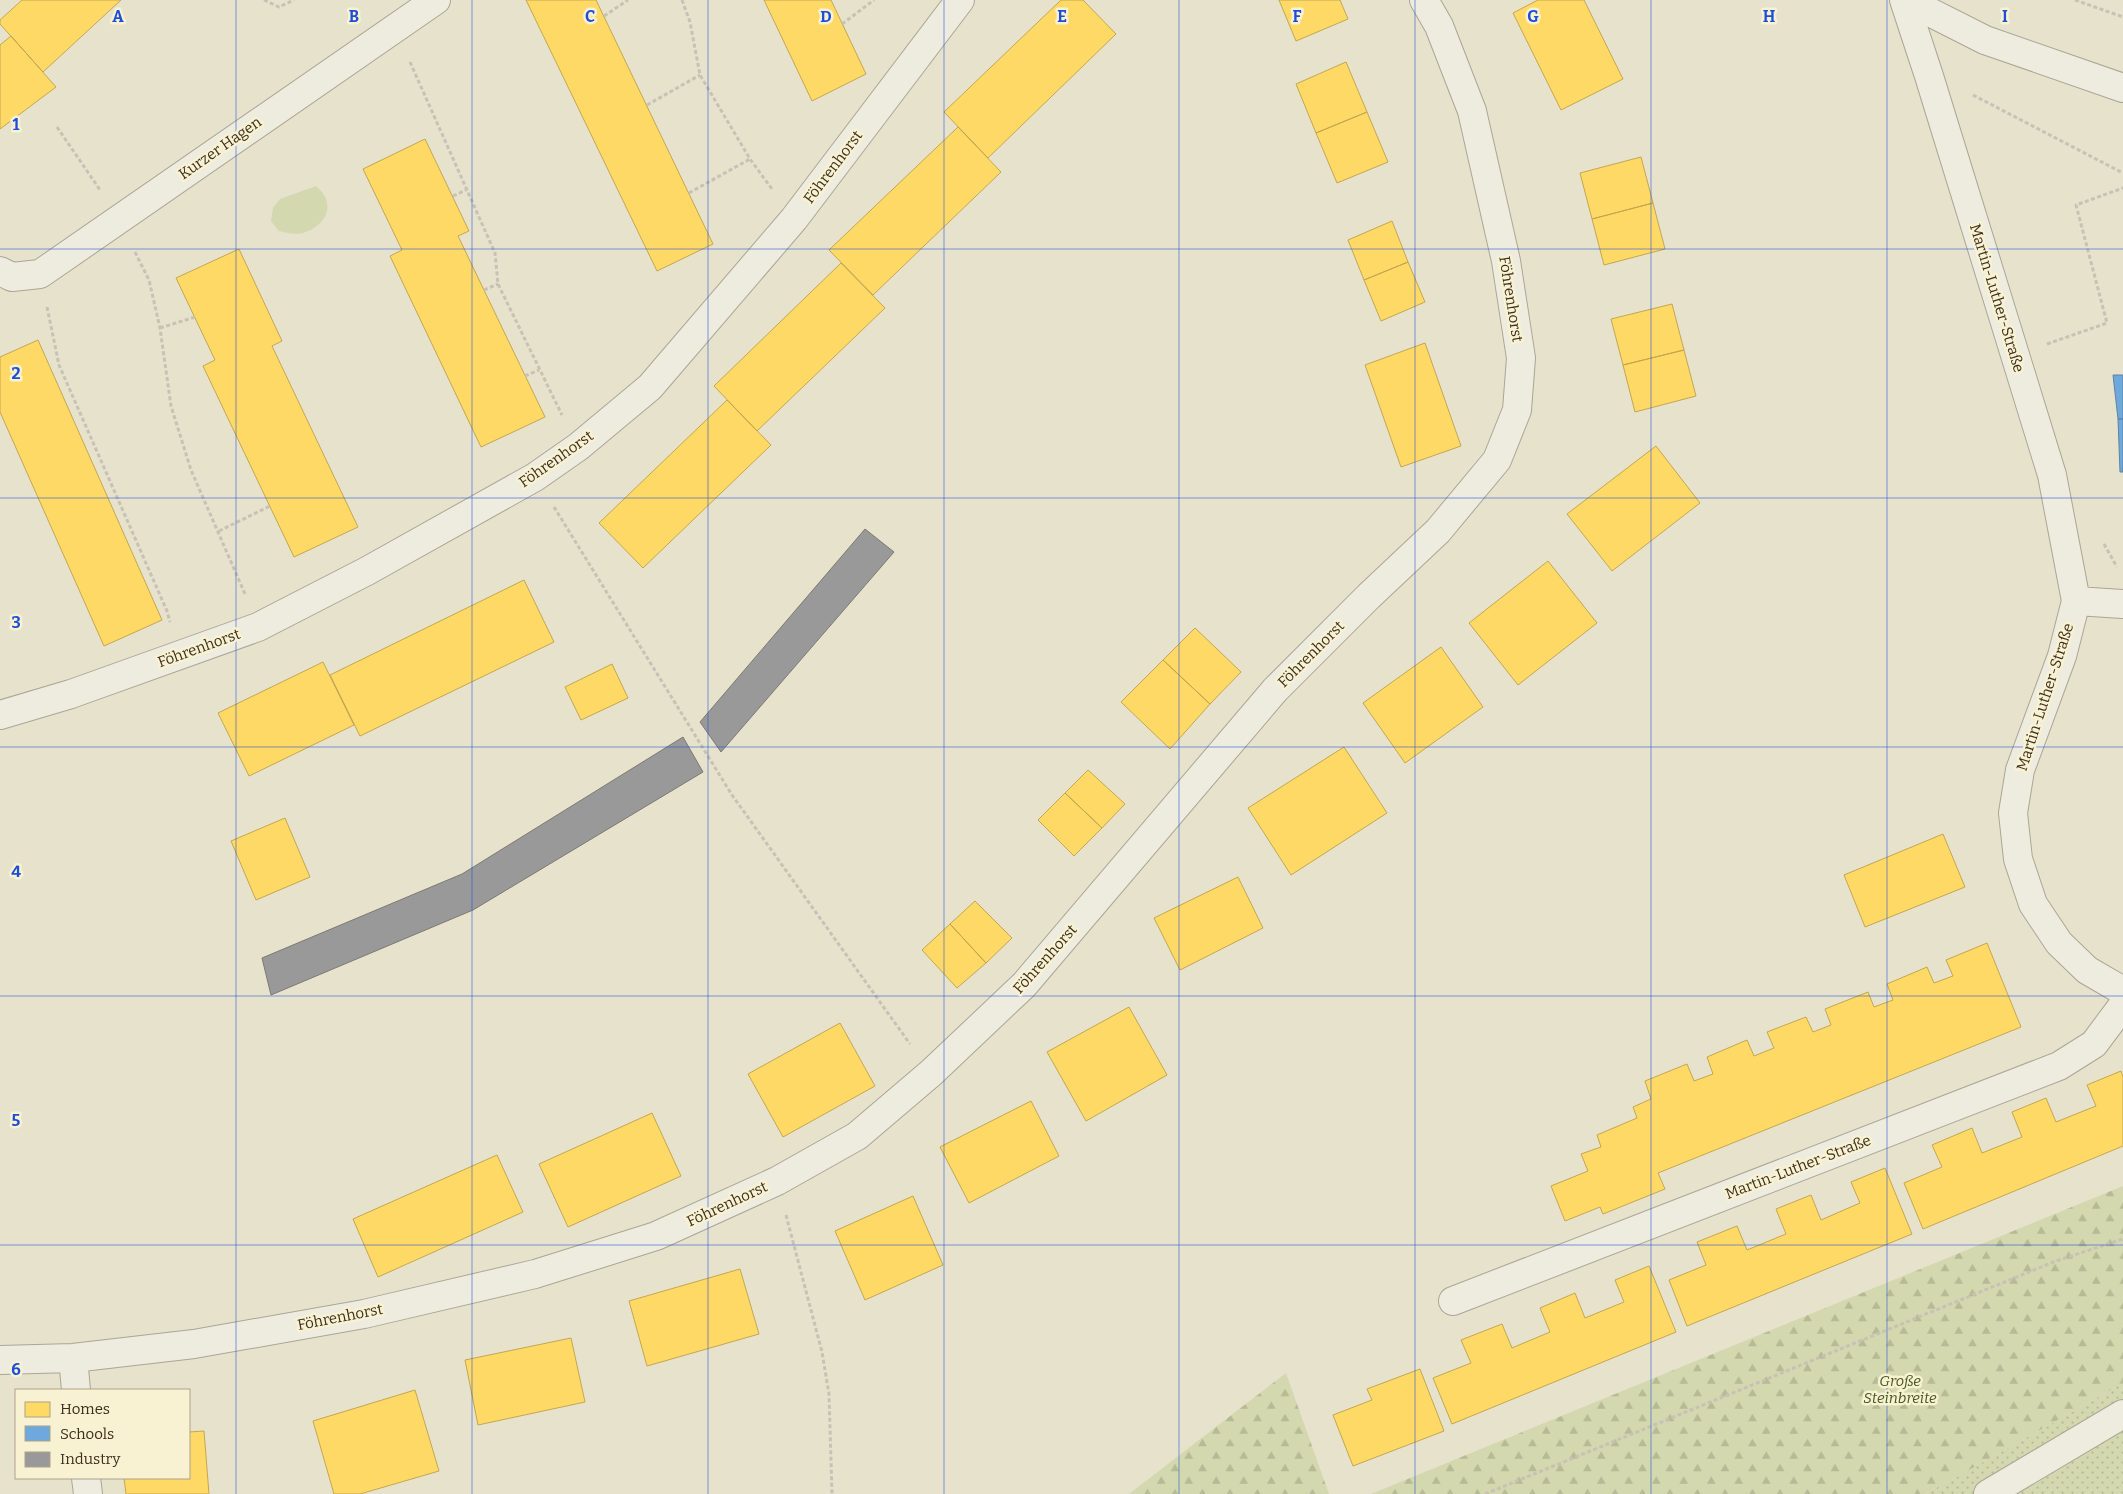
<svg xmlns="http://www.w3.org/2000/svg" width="2123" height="1494" viewBox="0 0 2123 1494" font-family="Bitter,serif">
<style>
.grass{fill:url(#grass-dots)}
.forest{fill:url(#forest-firs)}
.park{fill:#d3d8ae}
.homes{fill:#ffd966;stroke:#c4a650}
.schools{fill:#6fa8dc;stroke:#5f84a3}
.industry{fill:#999;stroke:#7d7974}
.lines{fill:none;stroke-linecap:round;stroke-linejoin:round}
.minor-casing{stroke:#aba695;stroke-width:30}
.path{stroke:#c7c2b5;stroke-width:3;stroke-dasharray:4 2.5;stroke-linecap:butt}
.minor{stroke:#eeebdf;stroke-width:28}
.grid{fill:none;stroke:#1d4ed8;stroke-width:1;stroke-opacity:0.55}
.labels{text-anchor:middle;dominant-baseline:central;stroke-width:5;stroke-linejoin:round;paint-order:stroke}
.street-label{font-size:15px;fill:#3b2f1d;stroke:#f8f1d2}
.park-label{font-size:15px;font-style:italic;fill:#455922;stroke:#f8f1d2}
.grid-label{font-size:16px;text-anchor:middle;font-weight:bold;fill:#1d4ed8;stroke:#f8f1d2;stroke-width:5;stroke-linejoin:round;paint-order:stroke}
</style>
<defs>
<pattern id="grass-dots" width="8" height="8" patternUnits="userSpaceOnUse" patternTransform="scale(1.25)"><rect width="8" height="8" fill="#d3d8ae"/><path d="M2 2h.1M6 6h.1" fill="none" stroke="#b6ba95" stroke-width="1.8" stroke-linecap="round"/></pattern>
<pattern id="forest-firs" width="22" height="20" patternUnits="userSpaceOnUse" patternTransform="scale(1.25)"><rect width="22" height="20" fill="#d3d8ae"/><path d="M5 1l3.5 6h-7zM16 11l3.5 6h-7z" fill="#b6ba95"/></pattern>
</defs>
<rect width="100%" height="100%" fill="#e6e2cc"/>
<path class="grass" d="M2123,1383v111h-199l22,-11z"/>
<path class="forest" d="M2123,1186v197l-177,100 -22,11h-553z
M1286,1373l43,121h-200z"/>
<path class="park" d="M316,186c21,18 11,39 -13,47 -8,2 -16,0 -24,-2l-8,-10 2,-13 7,-9z"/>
<path class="homes" d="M22,0h99l-78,72 -43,-48v-4z
M526,0h70l117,244 -56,27z
M764,0h67l35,74 -54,27z
M1061,0h22l33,34 -128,124 -44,-46z
M1279,0h61l8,19 -52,22z
M1538,0h46l39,79 -62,31 -48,-97z
M11,36l45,51 -56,42v-84z
M1346,62l21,50 -51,21 -20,-49z
M1367,112l21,50 -51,21 -21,-50z
M958,127l43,45 -128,123 -44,-45z
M425,139l44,92 -11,5 87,181 -64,30 -91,-191 12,-6 -39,-81z
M1641,157l12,46 -61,16 -12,-46z
M1653,203l12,46 -61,16 -12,-46z
M1392,221l16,41 -44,18 -16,-40z
M239,249l43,92 -10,5 86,181 -64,30 -91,-191 12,-6 -39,-82z
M1408,262l17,40 -44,19 -17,-41z
M841,263l44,45 -128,123 -43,-45z
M1672,304l12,46 -61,15 -12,-46z
M38,340l124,280 -58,26 -104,-234v-55z
M1425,343l36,103 -60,21 -36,-102z
M1684,350l12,46 -61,16 -12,-47z
M727,400l44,45 -128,123 -44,-45z
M1656,446l44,57 -88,68 -45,-57z
M1548,561l49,62 -79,62 -49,-62z
M524,580l30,62 -194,94 -30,-61z
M1195,628l46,44 -31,32 -47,-44z
M1441,647l42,60 -78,56 -42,-60z
M1163,660l47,44 -40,45 -49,-47z
M323,662l31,63 -105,51 -31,-63z
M612,664l16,34 -47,22 -16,-33z
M1344,747l43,66 -96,62 -43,-67z
M1088,770l37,34 -23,24 -37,-35z
M1065,793l37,35 -28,28 -36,-36z
M285,818l25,59 -54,23 -25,-59z
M1943,834l22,53 -100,40 -21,-52z
M1238,877l25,51 -83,42 -26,-52z
M975,901l37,37 -26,25 -36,-39z
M950,924l36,39 -29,25 -35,-38z
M1987,943l34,84 -363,146 7,16 -62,25 -3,-7 -35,14 -14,-35 37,-15 -7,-17 20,-7 -4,-12 40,-17 -4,-11 18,-8 -6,-18 42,-17 7,17 19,-7 -6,-17 40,-17 7,16 20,-8 -7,-16 39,-15 7,15 18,-7 -6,-16 43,-17 6,15 19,-7 -6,-16 40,-17 7,16 19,-7 -7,-16z
M1129,1007l38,68 -81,46 -39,-69z
M840,1023l35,63 -92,51 -35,-63z
M2121,1071l2,6v69l-200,83 -19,-46 38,-16 -10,-22 40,-17 10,25 40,-16 -10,-25 34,-14 10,24 40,-16 -9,-21z
M1031,1101l28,55 -90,47 -29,-56z
M652,1113l29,63 -113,51 -29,-63z
M497,1155l26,57 -145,65 -25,-58z
M1885,1168l27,66 -225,92 -18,-46 37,-15 -9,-23 40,-16 10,24 39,-16 -10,-25 35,-14 10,25 39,-17 -9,-21z
M913,1196l30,69 -78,35 -30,-69z
M1649,1266l27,66 -224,92 -19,-46 38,-15 -10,-23 41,-16 10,24 38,-16 -10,-24 35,-15 10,25 39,-16 -9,-22z
M740,1269l19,65 -112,32 -18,-65z
M571,1338l14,64 -107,23 -13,-65z
M1420,1369l24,62 -91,35 -20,-51 39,-15 -5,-11z
M415,1390l24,81 -79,23h-26l-21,-73z
M204,1431l5,63h-83l-2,-16h65v-46z"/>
<path class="schools" d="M2113,375h10v44h-5z
M2118,419h5v53h-3z"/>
<path class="industry" d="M865,529l29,23 -173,200 -21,-30z
M683,737l20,35 -230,138 -202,85 -9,-37 200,-84z"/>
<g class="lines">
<defs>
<path id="minor" d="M1904,0l25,76 123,399 24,126 -14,55 -42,114 -7,43 5,46 15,45 26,39 28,27 36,21
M1906,0l79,40 138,48
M0,271l12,6 28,-3 396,-274
M2076,601l47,3
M0,715l71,-21 187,-67 109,-56 168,-94 43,-30 72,-60 144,-168 166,-219
M1453,1301l606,-235 35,-22 29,-39
M73,1358l3,32
M0,1360l73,-2 121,-14 170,-30 171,-40 121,-38 121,-55 80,-45 74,-63 93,-88 251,-295 94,-94 69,-65 59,-71 20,-50 4,-52 -15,-97 -34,-150 -33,-85 -15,-26
M86,1478l2,16
M1988,1494l135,-80"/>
</defs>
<use href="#minor" class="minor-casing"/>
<path class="path" d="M264,0l15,7 15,-7
M682,0l8,22 10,53 50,84 22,30
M2075,0l48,17
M604,16l24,-16
M842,24l32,-24
M410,62l85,191 3,31 64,131
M1973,95l150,78
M647,105l53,-30
M57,127l43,63
M689,193l61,-34
M453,196l13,-6
M135,252l14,28 11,48 11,78 20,64 54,124
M484,290l14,-6
M47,307l12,58 108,246 3,11
M160,328l35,-11
M2047,344l60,-21 -31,-118 47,-17
M525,376l14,-6
M554,507l178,288 178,249
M219,531l51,-25
M2104,544l13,23
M786,1215l36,137 7,42 3,100
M1485,1494l571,-233 67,-22"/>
<use href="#minor" class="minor"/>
</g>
<path class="grid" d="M236,0v1494M472,0v1494M708,0v1494M944,0v1494M1179,0v1494M1415,0v1494M1651,0v1494M1887,0v1494M0,249h2123M0,498h2123M0,747h2123M0,996h2123M0,1245h2123"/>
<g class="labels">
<g class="street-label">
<text transform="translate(220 148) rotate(-35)">Kurzer Hagen</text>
<text transform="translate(833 167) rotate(-53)">Föhrenhorst</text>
<text transform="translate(1997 298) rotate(73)">Martin-Luther-Straße</text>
<text transform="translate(1511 299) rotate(81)">Föhrenhorst</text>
<text transform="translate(556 459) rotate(-35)">Föhrenhorst</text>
<text transform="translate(199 648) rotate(-20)">Föhrenhorst</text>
<text transform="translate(1311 654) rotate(-45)">Föhrenhorst</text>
<text transform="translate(2045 697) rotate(-72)">Martin-Luther-Straße</text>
<text transform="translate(1045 959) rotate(-48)">Föhrenhorst</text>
<text transform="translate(1798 1167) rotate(-21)">Martin-Luther-Straße</text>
<text transform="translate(727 1204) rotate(-25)">Föhrenhorst</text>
<text transform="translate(340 1317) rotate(-11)">Föhrenhorst</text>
</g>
<g class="park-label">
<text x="1900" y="1381">Große<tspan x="1900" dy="17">Steinbreite</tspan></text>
</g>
</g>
<g class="grid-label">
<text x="118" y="22">A</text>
<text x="354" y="22">B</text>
<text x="590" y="22">C</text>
<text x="826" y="22">D</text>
<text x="1062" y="22">E</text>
<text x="1297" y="22">F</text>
<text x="1533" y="22">G</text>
<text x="1769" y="22">H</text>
<text x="2005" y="22">I</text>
<text x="16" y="130">1</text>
<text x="16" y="379">2</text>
<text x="16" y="628">3</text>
<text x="16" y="877">4</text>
<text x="16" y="1126">5</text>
<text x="16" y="1375">6</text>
</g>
<rect x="15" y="1389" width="175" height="90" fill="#f8f1d2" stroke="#aca38a"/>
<rect x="25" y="1402" width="25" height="15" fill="#ffd966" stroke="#aca38a"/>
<text x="60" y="1414" font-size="15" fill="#3b2f1d">Homes</text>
<rect x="25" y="1426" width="25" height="15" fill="#6fa8dc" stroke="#aca38a"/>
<text x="60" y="1439" font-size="15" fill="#3b2f1d">Schools</text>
<rect x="25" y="1452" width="25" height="15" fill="#999999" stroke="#aca38a"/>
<text x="60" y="1464" font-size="15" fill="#3b2f1d">Industry</text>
</svg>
